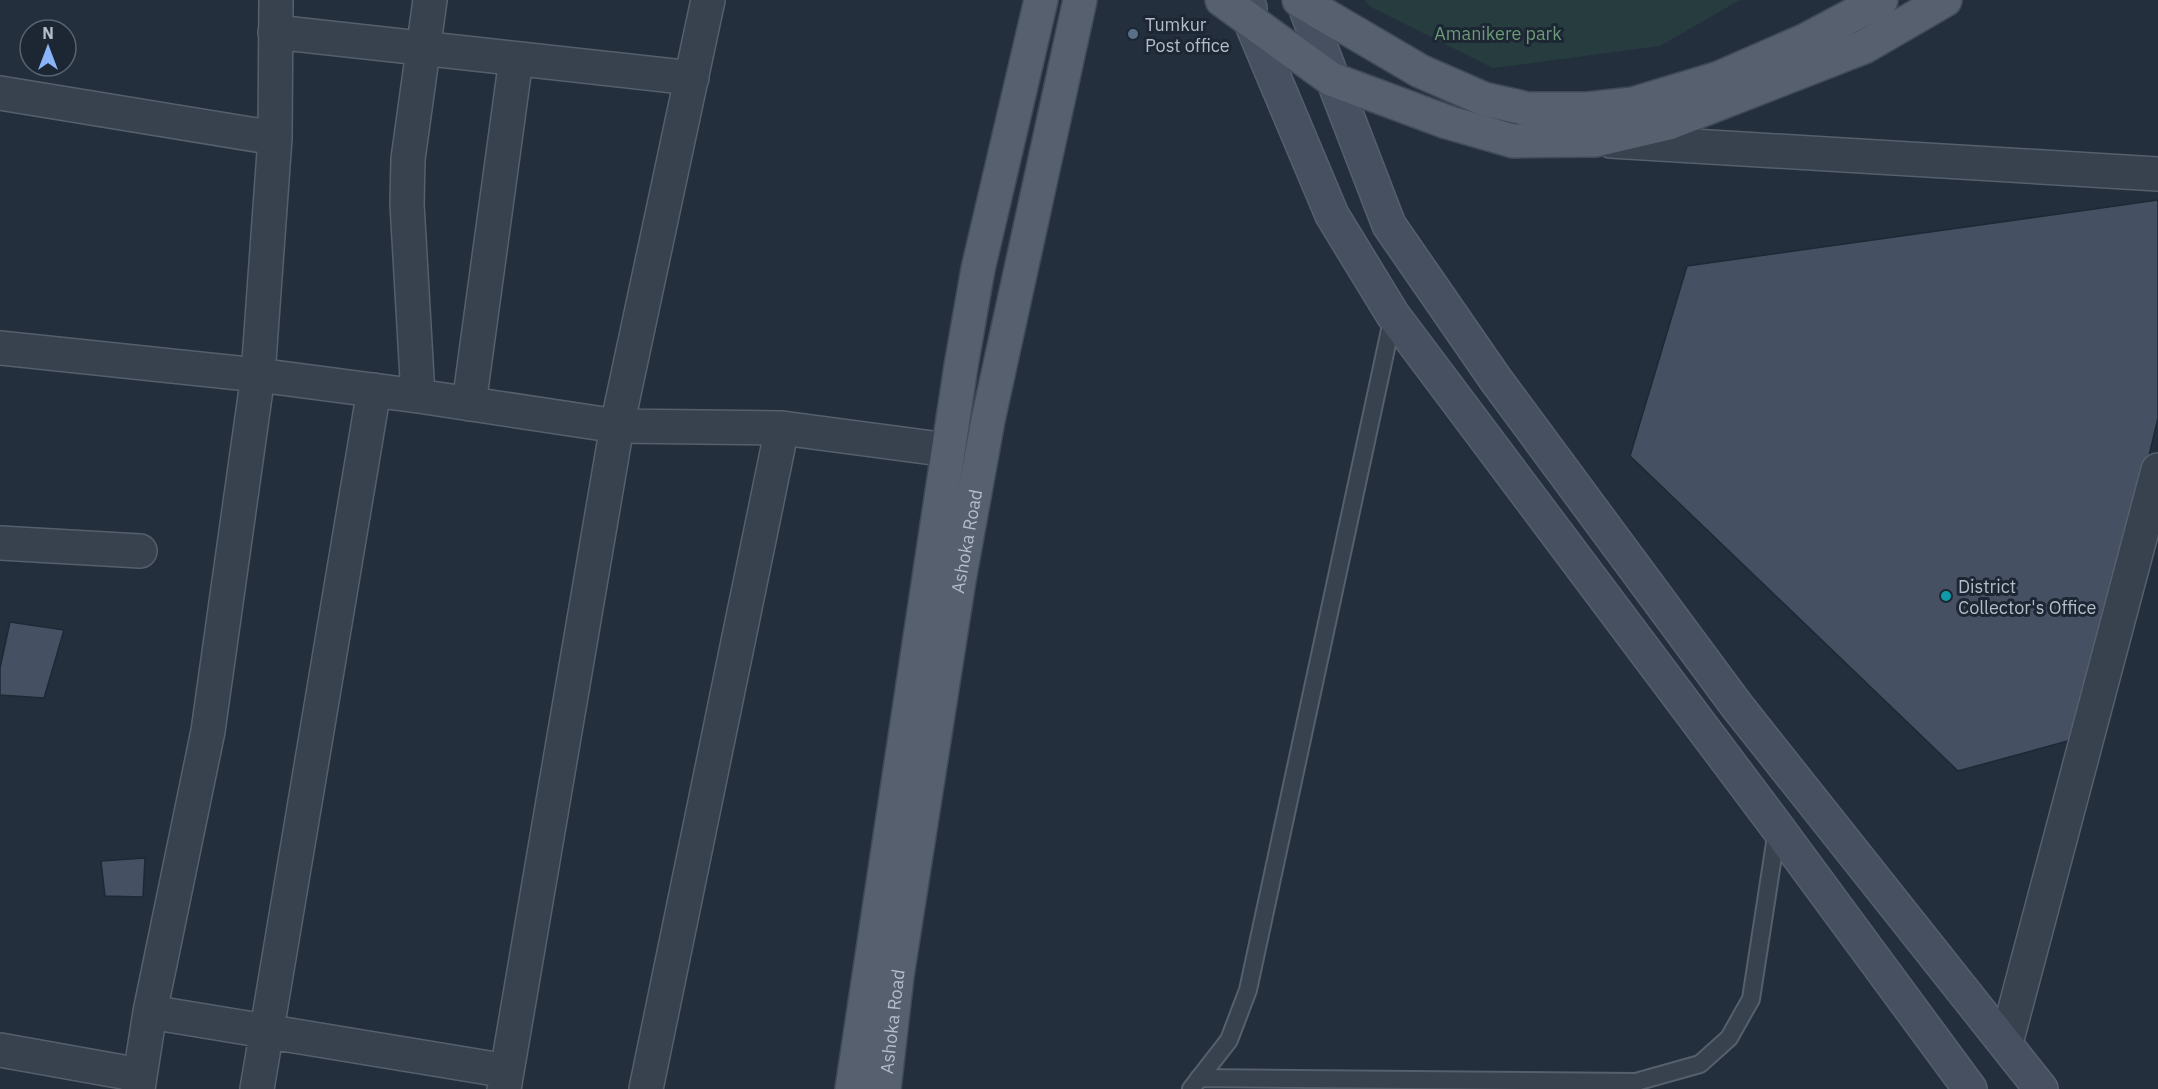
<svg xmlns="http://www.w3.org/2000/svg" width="2158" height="1089" viewBox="0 0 2158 1089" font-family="'IBM Plex Sans',sans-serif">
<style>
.green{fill:#263c3f}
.building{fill:#455162;stroke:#1f2835;stroke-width:1.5}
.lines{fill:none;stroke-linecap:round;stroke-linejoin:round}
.service-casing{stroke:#565f6c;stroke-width:20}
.minor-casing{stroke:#565f6c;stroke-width:36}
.secondary-casing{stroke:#565f6c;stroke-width:36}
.primary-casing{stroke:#414a57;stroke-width:36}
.service{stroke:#38414e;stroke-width:16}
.minor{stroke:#38414e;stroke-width:33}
.secondary{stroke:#465061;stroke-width:33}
.primary{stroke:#56606e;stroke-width:33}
.service-dot{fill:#5c6f8a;stroke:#1d2633;stroke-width:2}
.culture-dot{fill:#0f9aa8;stroke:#1d2633;stroke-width:2}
.labels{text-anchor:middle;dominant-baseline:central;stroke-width:6;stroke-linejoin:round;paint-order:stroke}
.poi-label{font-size:18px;fill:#b4bcc9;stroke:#1d2633;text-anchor:start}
.park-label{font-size:18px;fill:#6b9a76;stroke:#1d2633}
.street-label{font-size:18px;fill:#b4bcc9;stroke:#1d2633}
</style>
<rect width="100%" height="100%" fill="#242f3e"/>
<path class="green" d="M1365,0h375l-80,46 -167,22 -124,-62z"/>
<path class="building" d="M2158,200v218l-76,319 -124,34 -328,-315 57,-190z
M10,622l54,8 -20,68 -44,-3v-27z
M145,858l-2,39 -38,-1 -4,-35z"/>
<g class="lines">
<defs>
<path id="service" d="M1199,1078l437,4 64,-18 29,-26 22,-39 26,-169
M1191,1089l38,-49 19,-50 145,-674"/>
<path id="minor" d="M708,0l-91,426 165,2 166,22
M275,32l417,46
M0,93l275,45
M1611,141l547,33
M0,348l258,27 160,21 199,30 -113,663
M418,396l-11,-192 1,-45 22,-159
M469,404l47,-345
M0,543l140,8
M150,1012l357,59
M2006,1043l152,-573
M0,1050l140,25
M138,1089l12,-77 58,-281 50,-356 17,-237 1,-138
M257,1089l117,-699
M646,1089l136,-661"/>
<path id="secondary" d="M1304,4l85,221 107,155 241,326 304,383
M1250,8v12l82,195 61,100 384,512 193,262"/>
<g id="primary">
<path d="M1222,0l109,79 116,43 66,19 83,-1 73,-17 195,-76 81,-47"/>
<path d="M1299,0l121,71 64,28 44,10h59l46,-5 86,-26 87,-38 75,-40"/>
<path d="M852,1089l109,-723 17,-97 63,-269"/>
<path id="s1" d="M884,1089l13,-113 62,-396 29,-160 92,-420"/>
</g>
</defs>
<use href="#service" class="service-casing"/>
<use href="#minor" class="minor-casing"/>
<use href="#secondary" class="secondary-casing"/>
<use href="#primary" class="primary-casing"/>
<use href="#service" class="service"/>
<use href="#minor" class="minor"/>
<use href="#secondary" class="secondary"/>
<use href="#primary" class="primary"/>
</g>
<circle class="service-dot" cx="1133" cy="34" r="6"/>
<circle class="culture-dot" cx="1946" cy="596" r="6"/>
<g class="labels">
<g class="poi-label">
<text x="1145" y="24">Tumkur<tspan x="1145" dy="21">Post office</tspan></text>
<text x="1958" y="586">District<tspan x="1958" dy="21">Collector's Office</tspan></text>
</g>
<g class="park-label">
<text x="1498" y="33">Amanikere park</text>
</g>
<g class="street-label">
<text stroke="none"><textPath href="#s1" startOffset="554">Ashoka Road</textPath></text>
<text stroke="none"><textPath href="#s1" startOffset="68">Ashoka Road</textPath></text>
</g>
</g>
<g transform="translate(48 48)"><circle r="28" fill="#1d2633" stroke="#59626f" stroke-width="1.5"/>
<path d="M0-4.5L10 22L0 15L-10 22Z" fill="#8ab4f8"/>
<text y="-9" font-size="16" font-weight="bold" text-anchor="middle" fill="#b4bcc9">N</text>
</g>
</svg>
